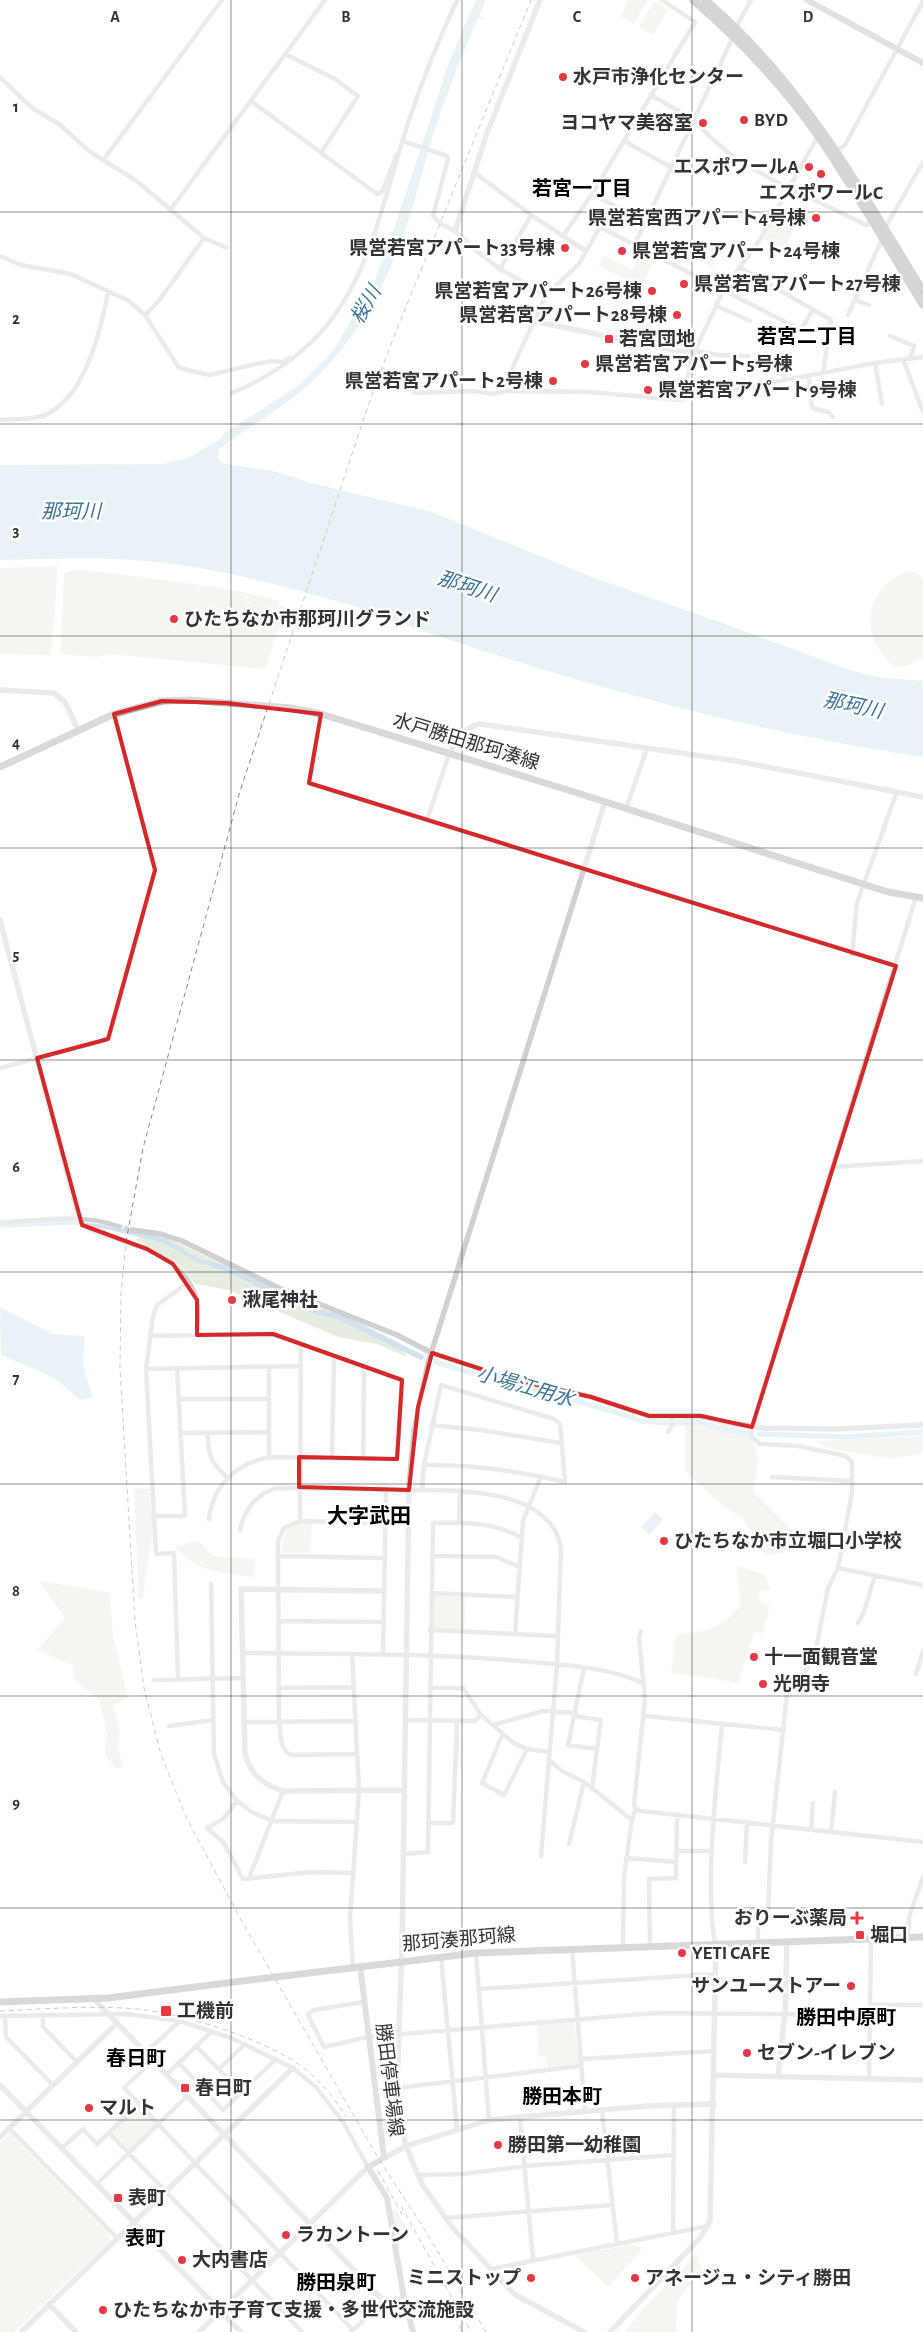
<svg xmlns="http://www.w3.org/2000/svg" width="923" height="2332" viewBox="0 0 923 2332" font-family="'Alegreya Sans','Noto Sans JP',sans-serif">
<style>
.green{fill:#e6ecdf}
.water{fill:#cfe2ee}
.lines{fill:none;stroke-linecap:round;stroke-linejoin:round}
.canal{stroke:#cfe2ee;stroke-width:5.5}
.minor-tunnel{stroke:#d6d6d6;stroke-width:4.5;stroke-dasharray:4.5 2;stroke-linecap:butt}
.minor{stroke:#d0d0d0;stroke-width:4.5}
.tertiary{stroke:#d0d0d0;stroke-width:5.5}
.secondary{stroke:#bdbdbd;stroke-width:6}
.primary{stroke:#ababab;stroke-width:7}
.trunk{stroke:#a2a2a2;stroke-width:8}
.rail{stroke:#888;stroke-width:1;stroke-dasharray:5 4;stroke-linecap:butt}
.minor-bridge{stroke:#d0d0d0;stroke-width:4.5}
.primary-bridge{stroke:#ababab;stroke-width:7}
.marked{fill:none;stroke:#d62828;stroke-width:4;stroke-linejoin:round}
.grid{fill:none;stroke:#333;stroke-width:1;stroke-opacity:0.55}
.poi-dot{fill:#e63946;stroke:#fff;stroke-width:2}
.labels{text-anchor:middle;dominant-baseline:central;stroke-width:5;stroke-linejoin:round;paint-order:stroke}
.poi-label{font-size:19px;font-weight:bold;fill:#333;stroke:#fff;text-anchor:start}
.street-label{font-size:19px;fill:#333;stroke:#fff}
.neighbourhood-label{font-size:20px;font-weight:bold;fill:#000;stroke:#fff}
.water-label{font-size:20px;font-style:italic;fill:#3f7597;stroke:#fff}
.quarter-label{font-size:21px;font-weight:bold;fill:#000;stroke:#fff}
.grid-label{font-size:16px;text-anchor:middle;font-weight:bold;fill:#333;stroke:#fff;stroke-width:5;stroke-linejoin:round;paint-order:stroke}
</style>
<rect width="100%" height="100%" fill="#fff"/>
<path class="green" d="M629,0h19l-14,24 -14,-8z
M654,1l14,8 -15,26 -14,-8z
M780,210l18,10 -14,30 -20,-11z
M697,249l18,12 -3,7 -20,-11z
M641,253l14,7 -19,38 -14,-7 5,-11 -29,-15 5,-9 29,14z
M58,566l-7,89 -51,-1v-86z
M75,570c37,2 73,8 110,13 32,4 63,9 94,18v4l7,2 4,7 -12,17 -12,36 -3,2 -153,-15 -12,3 -38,-3 4,-81z
M908,571l8,1 7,7v78c-7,4 -16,11 -25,10 -8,-2 -13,-9 -17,-15 -23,-33 -8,-67 27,-81z
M146,1234l23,5 136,64 51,18 44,22 7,14 -30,-13 -39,-7 -109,-47 -34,-6 -13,-17 -47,-27z
M685,1418l64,12 9,27 -4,35 45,45 -15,16 -18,2 -24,-37 -20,-13 -37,-34z
M923,1436v17l-30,6 -63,-10 -15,-8z
M134,1488l15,1 4,35 -10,74 -4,1z
M312,1523l-2,30h-28v-12l7,-13 12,-4z
M198,1540l15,16 42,3 -1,18c-31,-3 -58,-5 -79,-30z
M736,1565l29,10 5,14 -12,3 4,12 8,2 -8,28 -8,-3 -16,53 -21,-5 -46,-6 5,-39c29,-1 47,-6 65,-30z
M39,1581l70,11 4,43 15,63 -15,7 7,25 -2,19 6,17 -8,3 -11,-15 2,-20 -8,-34 -24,-20 -3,-15 -35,-15 28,-32z
M436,1596l30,1 -2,33 -31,-1v-32z
M574,2022l5,40 -3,4 -28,2 -2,-12 -7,1 -2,-32z
M139,2104l20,21 -30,29 -20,-21z
M10,2134l3,1 97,100 -1,7 -95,90h-14v-188z
M396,2209l14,28 -13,4 -6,-31z
M636,2244l6,6 -34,37 -33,-32z
M697,2254l5,17 -25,30 -1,31h-51l17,-22z"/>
<path class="water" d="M476,0h10l-7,16 9,4 -10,-2c-20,48 -41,98 -54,149 -22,80 -43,141 -100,203 -29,32 -72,54 -105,79l-1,10 7,5 48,7 38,12 121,29 160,65 133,47 119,44 31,9 48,4v76c-181,-26 -360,-78 -533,-137l-3,-6h-6c-78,-23 -166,-49 -248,-54 -44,-3 -89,-1 -133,0v-95l162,-1 24,-5 37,-22 -1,-2 77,-50 31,-31 9,-13 18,-32 13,-15 29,-80 50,-152z
M62,1220l45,5 59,14 33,20 20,5 -1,3 -21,-5 -33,-19 -58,-14 -45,-6z
M0,1307l52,27 32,2c2,9 -1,16 -1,25 1,12 6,24 10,36l-13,3 -22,-19 -14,-8 -43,-18z
M655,1512l8,8 -14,15 -8,-8z"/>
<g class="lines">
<path class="canal" d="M0,1225l69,-3
M213,1265l12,3 90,43 22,5 84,41
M436,1362l89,27 42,9 47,14
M618,1413l23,8 29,2
M674,1423l27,-1 20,7 27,5
M759,1434l87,3 77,-5"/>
<path class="minor-tunnel" d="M118,1226l14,4"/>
<path class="minor" d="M736,28l15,-28
M285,54l50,25 23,17 -37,57
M0,77l32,31 27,16 30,27 49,31 66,56 23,10
M651,95l43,25 15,16 22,19 40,24 95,46 7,-1
M251,101l126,93 5,-2 15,-38
M403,141l44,15 1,3 -15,57 8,8 14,7 23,21 22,17 46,26
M626,142l46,26
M837,151l8,-6 78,-144
M104,159l118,-159
M474,172l57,43 55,36
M592,194l54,28
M171,209l154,-209
M884,230l39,-68
M563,236l29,-42 103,-172 -33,-22
M635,244l99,-209
M0,256l21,9 50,9 58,27 16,14 34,53 31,7 46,-11 15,-3 12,1 7,-4
M739,267l92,53 -8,53
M500,269l31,-54
M864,280l9,4
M855,300l14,5
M717,306l33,15
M812,311l-11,19 -201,-103 -21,37 -33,31 -42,91 3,5 82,1 90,8 196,-37 48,-6
M145,315l13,-13 46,-64
M848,315l34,-76
M890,336l24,10 -4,12
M696,351l23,4 29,1
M782,356l3,24
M903,359l20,53
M875,363l7,41
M809,376l3,32 16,4 5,5
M232,393c119,-51 135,-132 168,-244 15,-51 35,-101 57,-149
M414,393l60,-2 18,3 15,-3
M684,399l7,-40 33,-70 37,-51 57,-102
M0,420c13,-1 30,0 42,-4 43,-15 59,-86 66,-124
M321,714l-12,69 587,183
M626,809l21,-61
M427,820l22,-66
M852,954l5,-51 39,-109
M0,1068l102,-27 7,-4 46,-167 -41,-156
M833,1167l90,-6
M79,1218c4,11 14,13 24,17 36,12 83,22 94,65 2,11 0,24 0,35
M0,1223c39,-3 81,-10 118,3
M150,1336l123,-2 129,46 -5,79 -128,-2c-32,7 -56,27 -60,62
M177,1368l8,148h-31l-8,-147 7,-53 4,-11 32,-23
M146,1369l155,-3
M180,1399h89
M431,1425l49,5 81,13
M668,1432l5,-8 -2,-7
M181,1433l87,-1
M208,1433c0,23 2,29 19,44
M269,1457v-90
M332,1458l2,-101
M363,1459l1,-91
M772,1477l80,4
M415,1490c46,0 136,-1 146,58l-4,116 -16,192
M422,1490l2,-25 17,-80 113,34 6,5 5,58c-47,-11 -94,-18 -141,-17
M154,1516l2,38 18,-1 4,125
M300,1521l1,-176
M459,1522l1,-32
M240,1530c5,-21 15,-35 36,-42l126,2
M277,1556l107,2
M432,1556l64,1 24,10
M838,1568l85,17
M211,1584l3,170 9,28 14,19 15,11 20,9 85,1
M431,1593l85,4
M278,1621l105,1
M858,1623l6,-11 11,-37
M430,1630l128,6
M641,1631l-2,8 6,59 -11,107 2,3 4,3 283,31
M515,1634l8,-113 18,-45
M243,1653c96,1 193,0 289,9 34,3 82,6 112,22
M352,1654l7,136 -9,129 3,48
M383,1655l3,-165
M916,1674l7,-23
M154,1680l89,-2
M279,1688l75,-1
M430,1688h33l18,27 34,29 12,5 22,3
M575,1716l26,4 -4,29 -29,-4 16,-77
M645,1716l139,14
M406,1720l69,1 6,-6
M244,1722l112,-1
M493,1725l50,-14 33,2
M169,1726l44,-6
M503,1733l-21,50 22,12 23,-46
M357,1754l-66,1c-12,-5 -10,-21 -12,-33l-1,-181 6,-13 16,-7 85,2
M549,1760l13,11 22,11 48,38
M592,1789l5,-40
M237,1801l-14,18 -16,9 17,15 19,36 68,-7 42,1
M428,1823h25l4,-102
M811,1829l2,-26
M831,1832l4,-40
M569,1844l15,-62
M676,1851h36
M404,1854l24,-2 5,-329c31,-1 61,-1 89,15
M626,1858l50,4
M745,1862l2,-40
M249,1878l34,-87
M908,1937l1,-20 14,-40
M758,1943v-15l10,-13 3,-73 18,-167 13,4 14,-30 12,-61 10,-20 14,-76v-30l-6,-6 -48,-10 -38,-2 -8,-7v-10l164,-530
M716,1945c-5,-16 -4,-33 -5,-50 -1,-57 6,-114 11,-171
M650,1946l-1,-67 27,-1 1,-63
M623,1947l1,-71 8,-56 4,-12
M572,1949l13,163
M476,1953l13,167
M441,1957l16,172
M479,1989l236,-15
M364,2002l-50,8 -6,5 16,32 44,-10 287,-24 215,2
M870,2005h53
M43,2015v12l34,35
M0,2016l127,-2 53,7 51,17 62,30 23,19 27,35 25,45
M5,2016l1,21 47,48
M196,2046l45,46
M145,2053l35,-32
M581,2059l133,-8
M152,2061l-28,27 229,242
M179,2063l44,47 53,-51
M219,2069l26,-25
M166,2075l46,-44
M869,2079l2,-140
M397,2088l184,-22
M602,2111l15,133
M520,2118l13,141
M9,2128l108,110
M109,2133l193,199
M62,2148l21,-19 14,15 42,-40
M418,2175l46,-1 61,-8 149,-11
M97,2184l90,-88
M445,2218l167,-13
M673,2233l1,-128
M491,2269l217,-43
M351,2332l34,-32"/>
<path class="tertiary" d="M455,231l32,-98 53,-133
M533,321l161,33
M0,690l54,3 11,9 13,28
M449,754c9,-15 13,-26 31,-30l256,37 187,36
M0,920l79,298
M132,1230l29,4 21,7 97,47 118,47 35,18 79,26 80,18 58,19h52l26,7 37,5 72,1 87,-4
M384,1591l-143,-2 4,164c5,21 18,32 38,38l121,-1
M94,1999l286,298 5,3 19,-1
M714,2075l209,5
M778,2077l7,-64 2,-71
M0,2085l241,247
M0,2137l116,-113
M384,2158l22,-12 83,-26 157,-14 68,-2
M49,2304l27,28
M21,2332l272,-264
M199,2332l169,-165
M584,2332l-70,-38 -62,-67 -30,-43 -16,-38 -5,-21 -4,-37 5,-144 7,-460 5,-53 14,-68 177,-561
M610,2332l90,-94 10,-17 6,-276"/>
<path class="secondary" d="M807,0l116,63
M360,1966l24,192 -16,9 19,31 17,101 9,33"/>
<path class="primary" d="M0,767l114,-53 48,-13 28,-1 37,3 64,5 30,6 247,76 320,102 35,6
M276,1977l200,-24 447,-16
M0,2002l108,-4 158,-20"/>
<path class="trunk" d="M693,0c47,40 90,86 126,137 37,55 70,112 104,168
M705,0c95,80 154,187 218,291"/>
<path class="rail" d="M0,2011c45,-2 92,-6 137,-2 44,4 128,30 164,57 18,13 33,31 45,51
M378,2171l24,43
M401,2206l70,126
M446,2301l17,31
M486,2332l-63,-105 -43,-66 -140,-243 -53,-99 -26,-64 -17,-67 -9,-67 -15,-253 1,-75 5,-51 17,-94 97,-357 129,-388 24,-64 138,-339"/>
<path class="minor-bridge" d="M402,1490h13"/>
<path class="primary-bridge" d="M266,1978l10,-1"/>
</g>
<path d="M0 0H923V2332H0ZM162,701l65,2 94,11 -12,69 587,183 -144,461 -51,-11h-52l-58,-19 -80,-18 -79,-26 -14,54 -9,83 -110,-3v-30l98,2 5,-79 -129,-46 -76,1v-35l-24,-36 -26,-15 -65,-24 -45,-167 71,-19 47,-169 -41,-156z" fill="#fff" fill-opacity=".55" fill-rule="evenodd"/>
<path class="marked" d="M162,701l65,2 94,11 -12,69 587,183 -144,461 -51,-11h-52l-58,-19 -80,-18 -79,-26 -14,54 -9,83 -110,-3v-30l98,2 5,-79 -129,-46 -76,1v-35l-24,-36 -26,-15 -65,-24 -45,-167 71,-19 47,-169 -41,-156z"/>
<path class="grid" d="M231,0v2332M462,0v2332M692,0v2332M0,212h923M0,424h923M0,636h923M0,848h923M0,1060h923M0,1272h923M0,1484h923M0,1696h923M0,1908h923M0,2120h923"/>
<g class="poi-dot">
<circle cx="563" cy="77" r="5"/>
<circle cx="744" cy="120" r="5"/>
<circle cx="703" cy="123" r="5"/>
<circle cx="809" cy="167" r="5"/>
<circle cx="821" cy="174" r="5"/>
<circle cx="816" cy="218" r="5"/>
<circle cx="565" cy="248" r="5"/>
<circle cx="622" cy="251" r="5"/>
<circle cx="684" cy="284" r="5"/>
<circle cx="652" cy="291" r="5"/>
<circle cx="677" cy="315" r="5"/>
<rect x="604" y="334" width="10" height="10" rx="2.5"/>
<circle cx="585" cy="364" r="5"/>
<circle cx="553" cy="381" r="5"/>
<circle cx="648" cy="390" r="5"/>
<circle cx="174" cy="619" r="5"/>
<circle cx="232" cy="1300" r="5"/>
<circle cx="664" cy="1541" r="5"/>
<circle cx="754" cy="1657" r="5"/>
<circle cx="763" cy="1684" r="5"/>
<path d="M854.5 1910.5h5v5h5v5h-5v5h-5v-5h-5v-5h5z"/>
<rect x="855" y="1930" width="10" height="10" rx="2.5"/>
<circle cx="682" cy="1953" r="5"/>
<circle cx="851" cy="1986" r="5"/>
<rect x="160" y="2005" width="12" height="12" rx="2.5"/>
<circle cx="747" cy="2053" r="5"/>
<rect x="180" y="2083" width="10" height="10" rx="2.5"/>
<circle cx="89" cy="2108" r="5"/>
<circle cx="498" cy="2145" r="5"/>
<rect x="113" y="2193" width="10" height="10" rx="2.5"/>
<circle cx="286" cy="2235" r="5"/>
<circle cx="182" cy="2260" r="5"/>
<circle cx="531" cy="2278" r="5"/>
<circle cx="635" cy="2278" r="5"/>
<circle cx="103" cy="2310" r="5"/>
</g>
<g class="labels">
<g class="poi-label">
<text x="573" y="77">水戸市浄化センター</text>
<text x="754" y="120">BYD</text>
<text x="693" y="123" text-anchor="end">ヨコヤマ美容室</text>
<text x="799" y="167" text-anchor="end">エスポワールA</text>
<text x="821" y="193" text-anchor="middle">エスポワールC</text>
<text x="806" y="218" text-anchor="end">県営若宮西アパート4号棟</text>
<text x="555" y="248" text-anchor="end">県営若宮アパート33号棟</text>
<text x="632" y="251">県営若宮アパート24号棟</text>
<text x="694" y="284">県営若宮アパート27号棟</text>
<text x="642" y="291" text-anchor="end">県営若宮アパート26号棟</text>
<text x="667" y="315" text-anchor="end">県営若宮アパート28号棟</text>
<text x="619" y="339">若宮団地</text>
<text x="595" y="364">県営若宮アパート5号棟</text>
<text x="543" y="381" text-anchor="end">県営若宮アパート2号棟</text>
<text x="658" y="390">県営若宮アパート9号棟</text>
<text x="184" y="619">ひたちなか市那珂川グランド</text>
<text x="242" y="1300">湫尾神社</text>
<text x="674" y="1541">ひたちなか市立堀口小学校</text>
<text x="764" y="1657">十一面観音堂</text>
<text x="773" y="1684">光明寺</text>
<text x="847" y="1918" text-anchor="end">おりーぶ薬局</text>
<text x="870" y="1935">堀口</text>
<text x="692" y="1953">YETI CAFE</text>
<text x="841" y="1986" text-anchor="end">サンユーストアー</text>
<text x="177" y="2011">工機前</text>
<text x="757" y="2053">セブン-イレブン</text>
<text x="195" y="2088">春日町</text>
<text x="99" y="2108">マルト</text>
<text x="508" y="2145">勝田第一幼稚園</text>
<text x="128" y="2198">表町</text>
<text x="296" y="2235">ラカントーン</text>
<text x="192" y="2260">大内書店</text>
<text x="521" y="2278" text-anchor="end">ミニストップ</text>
<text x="645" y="2278">アネージュ・シティ勝田</text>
<text x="113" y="2310">ひたちなか市子育て支援・多世代交流施設</text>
</g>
<g class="street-label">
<text transform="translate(466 742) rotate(17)">水戸勝田那珂湊線</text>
<text transform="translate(459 1940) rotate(-5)">那珂湊那珂線</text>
<text transform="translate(389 2080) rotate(83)">勝田停車場線</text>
</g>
<g class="neighbourhood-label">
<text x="582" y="189">若宮一丁目</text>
<text x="807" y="337">若宮二丁目</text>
<text x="846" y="2018">勝田中原町</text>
<text x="136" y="2059">春日町</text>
<text x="562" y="2097">勝田本町</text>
<text x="145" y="2239">表町</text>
<text x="336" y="2283">勝田泉町</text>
</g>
<g class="water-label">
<text transform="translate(366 305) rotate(-60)">桜川</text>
<text x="71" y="512">那珂川</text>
<text transform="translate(467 587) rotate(18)">那珂川</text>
<text transform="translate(853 706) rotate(12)">那珂川</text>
<text transform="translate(525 1387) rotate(16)">小場江用水</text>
</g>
<g class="quarter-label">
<text x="369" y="1516">大字武田</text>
</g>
</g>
<g class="grid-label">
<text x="115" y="22">A</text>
<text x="346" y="22">B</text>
<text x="577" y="22">C</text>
<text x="808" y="22">D</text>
<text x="16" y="112">1</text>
<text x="16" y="324">2</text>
<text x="16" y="536">3</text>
<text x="16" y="748">4</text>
<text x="16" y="960">5</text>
<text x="16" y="1172">6</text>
<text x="16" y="1384">7</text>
<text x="16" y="1596">8</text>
<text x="16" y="1808">9</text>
</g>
</svg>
